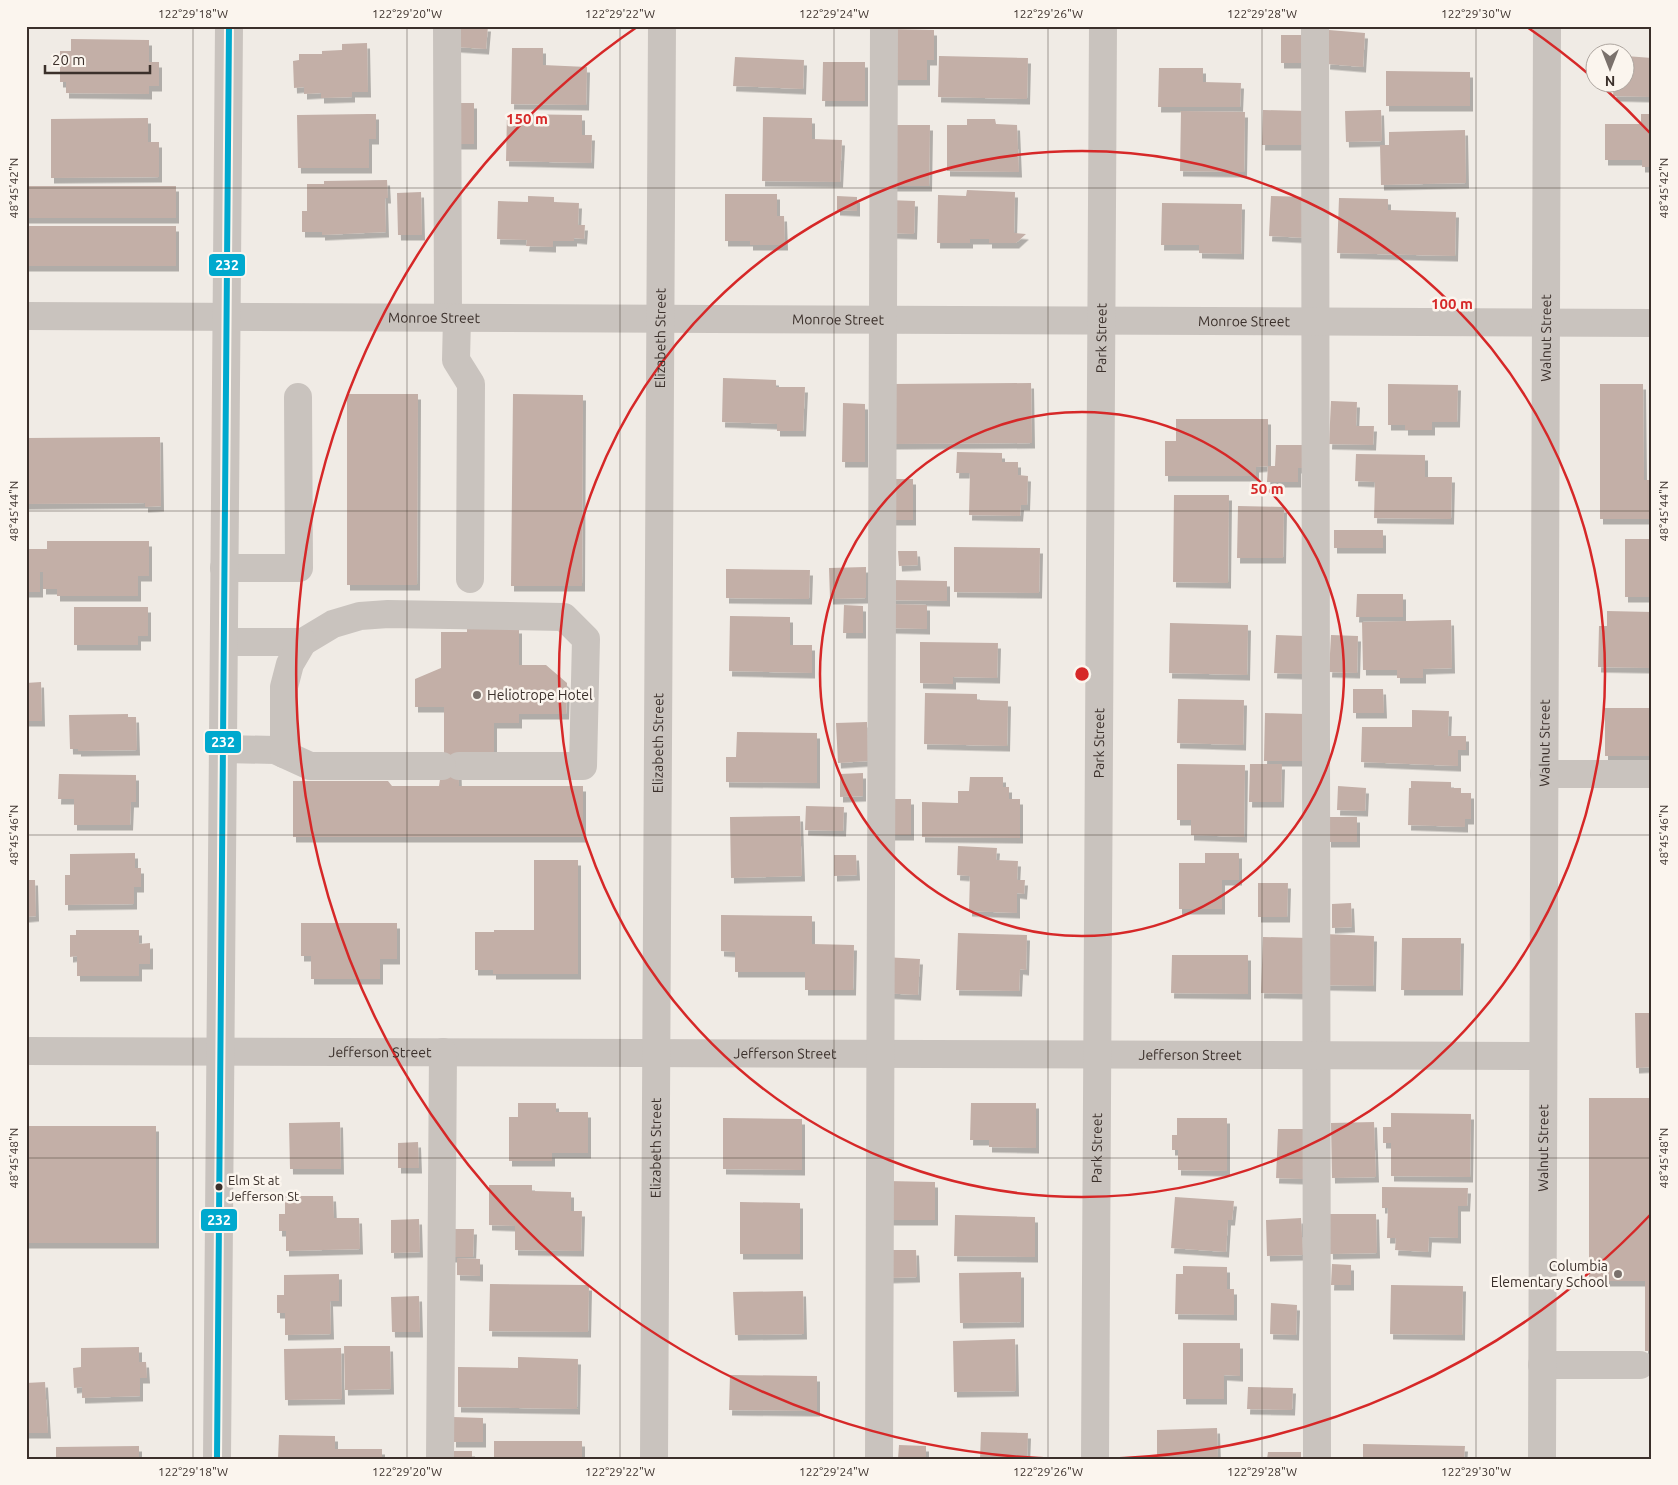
<svg xmlns="http://www.w3.org/2000/svg" width="1678" height="1485" viewBox="0 0 1678 1485" font-family="Ubuntu,sans-serif">
<style>
.building{fill:#c3afa7;filter:url(#shadow)}
.lines{fill:none;stroke-linecap:round;stroke-linejoin:round}
.minor{stroke:#c9c3be;stroke-width:28}
.bus-1-casing{stroke:#fbf5ee;stroke-width:10}
.bus-1{stroke:#00a9ce;stroke-width:6}
.ticks{fill:none;stroke:#3b302b;stroke-width:1;stroke-opacity:0.45}
.ring{fill:none;stroke:#d62828;stroke-width:2.5}
.poi-dot{fill:#7a716c;stroke:#fbf5ee;stroke-width:2}
.bus-dot{fill:#3b302b;stroke:#fbf5ee;stroke-width:2}
.labels{text-anchor:middle;dominant-baseline:central;stroke-width:5;stroke-linejoin:round;paint-order:stroke}
.bus-label{font-size:13px;fill:#3b302b;stroke:#fbf5ee;text-anchor:start}
.street-label{font-size:14px;fill:#3b302b;stroke:#fbf5ee}
.poi-label{font-size:14px;fill:#3b302b;stroke:#fbf5ee;text-anchor:start}
.centre{fill:#d62828;stroke:#fbf5ee;stroke-width:2.5}
.ring-label{font-size:15px;text-anchor:middle;font-weight:bold;fill:#d62828;stroke:#fbf5ee;stroke-width:5;stroke-linejoin:round;paint-order:stroke}
.line-badge{stroke:#fbf5ee;stroke-width:2}
.badge-label{font-size:14px;text-anchor:middle;font-weight:bold;fill:#fff}
.neatline{fill:none;stroke:#3b302b;stroke-width:2}
.ticks-label{font-size:12px;text-anchor:middle;fill:#3b302b}
</style>
<defs>
<filter id="shadow"><feDropShadow dx="3" dy="5.5" stdDeviation="0" flood-color="#0004"/></filter>
</defs>
<rect width="100%" height="100%" fill="#f0ebe5"/>
<path class="building" d="M458,26h30l-2,23 -29,-2z
M891,29l43,1v30h-7v20h-36z
M1329,30l36,3 -2,34 -36,-3z
M1281,35h26l-1,28h-25z
M71,39l78,1v22h10v24h-10v8l-83,-1v-11h-6v-31h11z
M367,43l1,49h-16v5l-31,1v-5l-17,1v-7l-10,1 -1,-27 6,-1v-6h23v-3l20,-1v-6z
M512,48h31v17l44,2 -1,38 -75,-1z
M939,56l89,2 -1,41 -89,-2z
M1626,56l26,2v39l-39,-1 1,-14h12z
M735,57l69,3 -1,29 -70,-3z
M823,62h42v39h-43z
M1159,68h44v14l38,1 -1,24h-82z
M1386,71l84,1v34h-84z
M450,103h24v41h-24z
M1263,110l45,1 -1,34h-45z
M1381,110l1,31 -36,1 -1,-31z
M1181,111l64,1 -1,60 -64,-1z
M369,114h7v25h-7v29h-71l-1,-53z
M507,114l75,1v20h10l-1,28 -85,-2z
M1641,114h11v53h-10v-7h-37v-36h36z
M763,117l49,1v21l30,1 -2,42 -78,-1z
M148,118v24h11v35l-108,1v-59z
M967,119h28l1,5 21,1 2,47 -72,-1v-46h20z
M893,125h37l-1,61h-37z
M1465,130l1,53 -85,2 -1,-40h9v-13z
M387,180l1,18h-3l1,34 -64,3v-3h-20v-21h5v-27h17v-3z
M26,186h150v32h-150z
M967,190l48,2 -1,41 12,1 -10,9h-27v-4h-19v4h-33l1,-48 28,1z
M421,192l1,43h-24l-1,-42z
M725,194h52v22h7l1,29h-35v-4h-25z
M528,196l26,1v5l25,1 -1,22h7l-1,14 -10,-1v3h-21v6l-27,-1 1,-6 -30,-1 1,-38 30,1z
M837,196l20,1v14l-20,-1z
M1271,196l38,1 -1,41 -39,-2z
M1339,198l49,1v11l68,2 -1,44 -118,-3z
M888,200l27,1 -1,33 -27,-1z
M1162,203l80,1 -1,50 -42,-1v-8h-38z
M26,226h150v40h-150z
M723,378l53,2v7h29l-2,44h-26v-7l-55,-2z
M1031,383l1,60 -140,1 -1,-60z
M1388,384l70,1 -1,37h-25v8h-27v-5h-17z
M1600,384h43l1,96h8v39h-52z
M347,394h71l-1,191h-70z
M513,394l70,1 -1,191h-71z
M1331,401l26,1 -1,24h18l-1,19 -44,-1z
M843,403l22,1v58h-23z
M1176,419h92v47l-12,1v9h-91v-35h11z
M160,437l1,69 -16,1v-4l-119,1v-66z
M1276,445h27v23h-5v14h-31l1,-16h7z
M957,452l45,1v9h16v13l10,1 -1,29h-6l-1,11 -51,-1 1,-42h-14z
M1356,454l69,1v22h27l-1,42 -77,-1 1,-36 -20,-1z
M887,479h26v41h-26z
M1174,495h55l-1,88 -55,-1z
M1238,506l46,1 -1,51h-46z
M1334,530h49v18h-49z
M1625,539h27v58h-27z
M47,541h102v35h-11v20h-81v-7h-14v-17h-3v20h-14v-43h21z
M954,547l86,1 -1,45 -85,-1z
M898,551h19l1,14 -19,1z
M866,567v31l-36,1 -1,-31z
M726,569l84,1 -1,29 -83,-1z
M890,580l57,1v20l-57,-1z
M1357,594h46v23h-47z
M888,604l39,1v24l-39,-1z
M844,605l19,1v27h-20z
M74,607h74v29h-10v9h-64z
M1607,611l45,1v56l-54,-1 1,-41h8z
M730,616l60,1v28h22v28l-83,-2z
M1451,620l1,48 -29,1v9h-26v-8h-34l-1,-48z
M1170,623l78,2 -1,50 -78,-2z
M467,628h52v37h27l21,18 -1,31h-47v9h-25v38l-36,-7 1,32h124v51h-290v-56h95l4,5h47l5,-32v-47h-29v-28l26,-11v-36h26z
M1276,635l28,1 -1,38 -29,-1z
M1331,635l27,1 -1,37 -28,-1z
M920,642l78,1 -1,35 -44,-1v7l-33,-1z
M41,682l1,39h-16v-38z
M1353,689h30l1,24h-31z
M925,693l52,1v6l31,1 -1,45 -83,-2z
M1178,699l66,1 -1,45 -66,-2z
M1605,708h47v48h-47z
M1412,710l37,1 -1,25h18v14h-8v16l-97,-4 1,-35h50z
M1265,713l41,1 -1,47h-41z
M128,714v3h8l1,33 -59,1v-2h-8l-1,-34z
M867,722l1,39 -30,2 -2,-40z
M737,732l80,1v50l-91,-1v-25h10z
M1177,764l68,1 -1,72 -53,-2v-15h-14z
M1250,764h32l-1,38h-32z
M863,773v23l-23,1v-23z
M59,774l77,1v27h-5l-1,23h-56v-26h-16z
M970,777h33v10h6v12h11v39l-98,-1v-35l36,1v-12h11z
M1411,781l40,1v6h10v5h10v26h-6v8l-57,-2 1,-37h2z
M1338,786l28,2 -1,23 -28,-1z
M884,799h27v36h-26z
M806,806l38,1 -1,24 -38,-1z
M800,816l2,60 -71,2 -1,-61z
M1328,817h29v25h-29z
M958,846l39,2 -1,12 22,1 -1,19h8l-1,14 -7,-1v20l-48,-2 1,-35 -13,-1z
M135,853v15h6v19h-7v17l-69,1v-30h5v-21z
M1205,853h34v27h-17v29h-43v-46h26z
M834,855h22l1,20 -23,1z
M534,860h44v114h-85v-4h-18v-38h19v-2h40z
M26,880h9l1,36 -10,1z
M1258,883h30l-1,34h-29z
M1351,903l1,24 -20,1v-24z
M721,915l91,1v28l42,1 -1,45h-48v-18h-70v-20l-14,-1z
M301,923h96v36h-17v20h-69v-23h-10z
M76,930h63v14l11,-1v21h-11v12h-62v-20l-7,1v-22h6z
M958,933l69,2 -1,35 -6,-1 -1,22 -63,-1z
M1324,934l50,2 -1,50 -50,-1z
M1263,937l47,1 -2,56 -47,-1z
M1402,938h59l-1,52h-59z
M1172,955h76v39l-77,-1z
M884,957l36,2 -2,36 -36,-2z
M1635,1013h17v54l-16,1z
M1589,1098h63v253h-7v-70h-56z
M518,1103h38v9h32v41h-36v8h-43v-44h9z
M971,1103h65v45l-47,-1v-7h-19z
M1391,1113l80,1 -1,63 -79,-1v-33h-8v-16h8z
M723,1118l79,1v51l-79,-1z
M1177,1118h50v53l-49,-1v-20h-6v-15h5z
M340,1122l1,47h-51l-1,-46z
M1374,1122l2,55 -44,1 -1,-55z
M26,1126h130v117h-130z
M1278,1129h26l-1,50 -27,-1z
M418,1142l1,26h-21v-25z
M887,1181l48,1v38h-49z
M489,1185h43v6l39,1v19h11l-1,40 -66,-1v-24l-26,-1z
M1382,1187l86,1 -1,18h-9v32l-29,-1 -1,15 -33,-2 1,-12h-9l1,-30h-6z
M285,1196h48l1,22h25l1,31 -74,2v-20h-7v-17h6z
M1175,1197l59,4 -2,19h-4l-2,32 -55,-4z
M740,1202l60,1v51h-60z
M1329,1214h47l1,39 -47,1z
M955,1215l80,2v40l-81,-1z
M1301,1218l2,37 -36,1 -1,-36z
M419,1219l1,33 -29,1v-33z
M447,1229h27l-1,28h-27z
M883,1250h33l1,27 -33,1z
M457,1258l23,1v17l-23,-1z
M1332,1264l19,1v20h-20z
M1183,1266l44,1v22h7v26l-59,-1 1,-40h7z
M1021,1272v50l-61,1 -1,-50z
M339,1274v27h-9l1,33 -46,1v-22h-8v-18h7v-20z
M490,1284l99,1 -1,47 -99,-1z
M1391,1285l72,1 -1,49 -72,-1z
M803,1291l1,43 -69,1 -2,-43z
M419,1296l1,36h-28l-1,-35z
M1271,1303l26,2 -1,30 -26,-1z
M1015,1339l1,52 -62,1 -1,-51z
M1183,1343h57v33l-16,-1v24h-41z
M344,1346h46l1,43 -46,1z
M139,1347v15h7l1,16h-7v18l-58,2v-11l-8,1 -1,-20 8,-1v-19z
M341,1348l1,51 -57,1 -1,-51z
M518,1357l60,2 -1,50 -119,-2v-40l60,1z
M730,1375l87,1v35l-88,-1z
M45,1382l3,51h-22v-20h13h-13v-30z
M1248,1387l45,1 -1,22 -45,-1z
M453,1417l30,1v24h-30z
M1217,1428l1,31h-61v-29z
M981,1432l47,1 -1,26h-47z
M279,1435l56,1v13h47v10h-104z
M494,1441h88v18h-88z
M1363,1444l102,2 -1,13h-101z
M899,1445l27,1v13h-28z
M139,1446v13h-83v-12z
M447,1451h25v8h-25z
M1268,1452h33v7h-34z"/>
<g class="lines">
<g class="minor">
<path d="M447,26l1,292"/>
<path d="M1315,26l2,1433"/>
<path id="s1" d="M26,316l1626,7"/>
<path d="M457,318l-1,42 15,24 -1,195"/>
<path d="M224,568h75l-1,-171"/>
<path d="M224,642h79l30,-18 27,-8 28,-2 176,3 22,22 -3,127h-124"/>
<path d="M223,749l52,1 35,16h132"/>
<path d="M284,754v-67l6,-23 13,-22"/>
<path d="M1544,774h108"/>
<path id="s2" d="M26,1051l1517,5"/>
<path d="M1542,1365h98"/>
<path d="M217,1459l12,-1433"/>
<path d="M440,1459l3,-407"/>
<path id="s3" d="M654,1459l8,-1433"/>
<path d="M879,1459l5,-1433"/>
<path id="s4" d="M1095,1459l8,-1433"/>
<path id="s5" d="M1542,1459l5,-1433"/>
</g>
<defs>
<path id="bus-1" d="M217,1459l12,-1433"/>
</defs>
<use href="#bus-1" class="bus-1-casing"/>
<use href="#bus-1" class="bus-1"/>
</g>
<path class="ticks" d="M193,26v1433M407,26v1433M620,26v1433M834,26v1433M1048,26v1433M1262,26v1433M1476,26v1433M26,188h1626M26,511h1626M26,835h1626M26,1158h1626"/>
<g class="ring">
<circle cx="1082" cy="674" r="262"/>
<circle cx="1082" cy="674" r="523"/>
<path d="M1651 1214A785 785 0 0 1 1103 1459M1061 1459A785 785 0 0 1 637 27M1527 27A785 785 0 0 1 1592 77M1602 86A785 785 0 0 1 1651 134"/>
</g>
<g class="poi-dot">
<circle cx="477" cy="695" r="5"/>
<circle cx="1618" cy="1274" r="5"/>
</g>
<circle class="bus-dot" cx="219" cy="1187" r="4.5"/>
<g class="labels">
<g class="bus-label">
<text x="228" y="1180">Elm St at<tspan x="228" dy="16">Jefferson St</tspan></text>
</g>
<g class="street-label">
<text stroke="none"><textPath href="#s1" startOffset="408">Monroe Street</textPath></text>
<text stroke="none"><textPath href="#s1" startOffset="812">Monroe Street</textPath></text>
<text stroke="none"><textPath href="#s1" startOffset="1218">Monroe Street</textPath></text>
<text stroke="none"><textPath href="#s3" startOffset="1121">Elizabeth Street</textPath></text>
<text stroke="none"><textPath href="#s4" startOffset="1121">Park Street</textPath></text>
<text stroke="none"><textPath href="#s5" startOffset="1121">Walnut Street</textPath></text>
<text stroke="none"><textPath href="#s4" startOffset="716">Park Street</textPath></text>
<text stroke="none"><textPath href="#s3" startOffset="716">Elizabeth Street</textPath></text>
<text stroke="none"><textPath href="#s5" startOffset="716">Walnut Street</textPath></text>
<text stroke="none"><textPath href="#s2" startOffset="354">Jefferson Street</textPath></text>
<text stroke="none"><textPath href="#s2" startOffset="759">Jefferson Street</textPath></text>
<text stroke="none"><textPath href="#s2" startOffset="1164">Jefferson Street</textPath></text>
<text stroke="none"><textPath href="#s3" startOffset="311">Elizabeth Street</textPath></text>
<text stroke="none"><textPath href="#s4" startOffset="311">Park Street</textPath></text>
<text stroke="none"><textPath href="#s5" startOffset="311">Walnut Street</textPath></text>
</g>
<g class="poi-label">
<text x="487" y="695">Heliotrope Hotel</text>
<text x="1608" y="1266" text-anchor="end">Columbia<tspan x="1608" dy="16">Elementary School</tspan></text>
</g>
</g>
<circle cx="1082" cy="674" r="8" class="centre"/>
<g class="ring-label">
<text x="527" y="124">150 m</text>
<text x="1452" y="309">100 m</text>
<text x="1267" y="494">50 m</text>
</g>
<g class="line-badge">
<rect x="208" y="253" width="38" height="24" rx="5" fill="#00a9ce"/>
<rect x="204" y="730" width="38" height="24" rx="5" fill="#00a9ce"/>
<rect x="200" y="1208" width="38" height="24" rx="5" fill="#00a9ce"/>
</g>
<g class="badge-label">
<text x="227" y="270">232</text>
<text x="223" y="747">232</text>
<text x="219" y="1225">232</text>
</g>
<rect width="1678" height="1485" fill="none" stroke="#fbf5ee" stroke-width="55"/>
<g transform="translate(1610 68) rotate(180)"><circle r="24" fill="#fbf5ee" stroke="#aea6a0"/>
<path d="M0-4L9 19L0 12L-9 19Z" fill="#7a716c"/>
<text y="-8" font-size="14" font-weight="bold" text-anchor="middle" fill="#3b302b">N</text>
</g>
<path d="M45 65v8h105v-8" fill="none" stroke="#3b302b" stroke-width="2.5"/>
<text x="52" y="65" font-size="15" fill="#3b302b" stroke="#fbf5ee" stroke-width="4" paint-order="stroke">20 m</text>
<rect x="28" y="28" width="1622" height="1430" class="neatline"/>
<g class="ticks-label">
<text x="193" y="18">122°29'18"W</text>
<text x="407" y="18">122°29'20"W</text>
<text x="620" y="18">122°29'22"W</text>
<text x="834" y="18">122°29'24"W</text>
<text x="1048" y="18">122°29'26"W</text>
<text x="1262" y="18">122°29'28"W</text>
<text x="1476" y="18">122°29'30"W</text>
<text transform="translate(1664 188) rotate(-90)" y="4">48°45'42"N</text>
<text transform="translate(14 188) rotate(-90)" y="4">48°45'42"N</text>
<text transform="translate(1664 511) rotate(-90)" y="4">48°45'44"N</text>
<text transform="translate(14 511) rotate(-90)" y="4">48°45'44"N</text>
<text transform="translate(1664 835) rotate(-90)" y="4">48°45'46"N</text>
<text transform="translate(14 835) rotate(-90)" y="4">48°45'46"N</text>
<text transform="translate(1664 1158) rotate(-90)" y="4">48°45'48"N</text>
<text transform="translate(14 1158) rotate(-90)" y="4">48°45'48"N</text>
<text x="193" y="1476">122°29'18"W</text>
<text x="407" y="1476">122°29'20"W</text>
<text x="620" y="1476">122°29'22"W</text>
<text x="834" y="1476">122°29'24"W</text>
<text x="1048" y="1476">122°29'26"W</text>
<text x="1262" y="1476">122°29'28"W</text>
<text x="1476" y="1476">122°29'30"W</text>
</g>
</svg>
